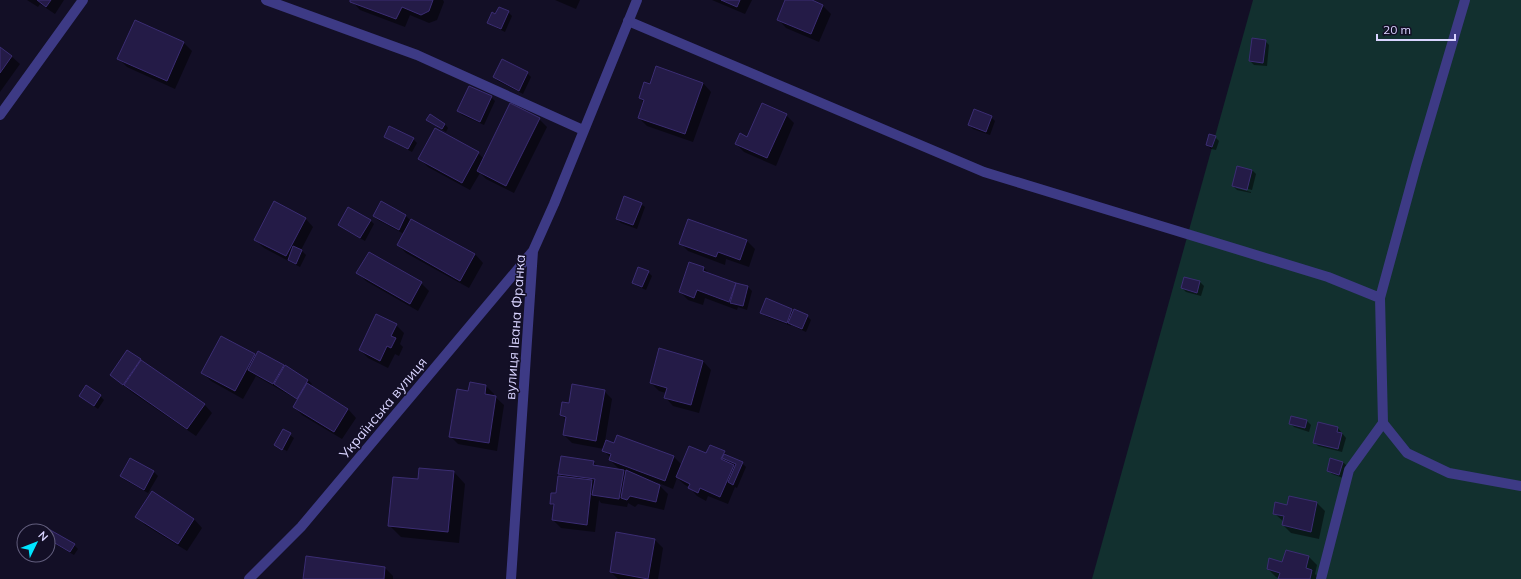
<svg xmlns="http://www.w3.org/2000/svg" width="1521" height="579" viewBox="0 0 1521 579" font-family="Mulish,sans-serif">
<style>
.green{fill:#12302f}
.shadow{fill:#0007}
.building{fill:#241b47;stroke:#3b2d73}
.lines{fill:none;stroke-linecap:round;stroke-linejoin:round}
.minor{stroke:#3d3a85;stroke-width:10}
.labels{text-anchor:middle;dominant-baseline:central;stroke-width:3;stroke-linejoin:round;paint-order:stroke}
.street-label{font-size:14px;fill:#d9d4ff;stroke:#130f26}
</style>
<rect width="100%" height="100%" fill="#130f26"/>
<path class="green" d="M1253,0h268v579h-429z"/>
<path class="shadow" d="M27,0h37l-9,14 -15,-10 -2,3z
M351,0h92l1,2 -7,18 -8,3 -19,-8 -5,12 -45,-17z
M555,0h25l-4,9z
M712,0h40l-7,14z
M786,0h24l13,6 8,8 -12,28 -33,-14 -8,-9z
M508,12l4,4 -7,16 -12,-6 -4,-4 7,-7z
M136,21l48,22 8,8 -17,38 -48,-22 -9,-9z
M1265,41l4,4 -2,21 -13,-1 -4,-4z
M0,48l11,8 9,8 -20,28z
M527,73l4,4 -8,17 -25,-13 -4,-4z
M703,83l8,9 -18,50 -46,-16 -8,-8 5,-15 -4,-5 11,-13z
M491,97l4,4 -11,24 -22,-10 -4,-4z
M786,115l8,8 -18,43 -32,-14 -8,-8z
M991,117l4,4 -5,14 -17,-6 -4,-4z
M539,119l8,8 -33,66 -28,-14 -6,-6 -10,17 -42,-23 -8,-8 58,-6 6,6z
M427,120l18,4 3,4 -2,4z
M385,137l28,2 4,4 -5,9 -23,-12z
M1215,137l4,4 -3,9 -5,-1 -4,-4z
M1252,170l4,4 -4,16 -16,-4v2l15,4v1l-14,-3 -4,-4z
M381,202l25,14 5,5 64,33 8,9 -14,25 -63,-35 -8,-8 6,-11 -26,-14 -4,-4z
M641,204l4,3 -8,22 -16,-6 -4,-4z
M305,218l8,9 -12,23 5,5 -6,12 -36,-19 -9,-8z
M370,220l4,4 -9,17 -22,-13 -4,-4z
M689,220l58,21 8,8 -6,18 -23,-8 -1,6 -37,-14 -8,-8z
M690,263l14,5 6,7 38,12 4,4 -5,19 -9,-3 -1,3 -32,-12 -2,7 -15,-5 -8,-8z
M648,272l4,4 -6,14 -9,-4 -4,-4z
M358,273l63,10 8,8 -11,20 -52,-30z
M1200,282l4,4 -3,10 -15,-4 -4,-4z
M767,300l27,12 13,4 4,4 -5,12 -15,-7v1l-26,-10 -4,-4z
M396,325l8,8 -4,11 3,3 -4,9 -4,-2 -7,14 -20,-10 -8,-8z
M254,355l2,2 27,8 25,15 4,4 -2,3 38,22 8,9 -14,21 -40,-24 -8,-8 4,-7 -42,-24 -13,23 -32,-18 -8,-8z
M140,360l64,44 8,9 -16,23 -63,-43 -22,-18z
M703,361l8,9 -12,43 -26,-7 -8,-9 1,-4 -7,-2 -8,-8z
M470,383l16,3 8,8v2l10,9 -7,46 -39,-7 -8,-8 19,-44z
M604,391l8,8 -7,42 10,3 59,13 8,8 25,-10 17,-3 5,5 13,6 4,4 -9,21 -2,-1 -7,17 -20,-8 -2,5 -9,-5 -8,-9 -4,-2 -8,-7 -4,11 -17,-7 12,12 -4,16 -26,-6 -3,3 -7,-4 -1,4 -26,-4 -2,-3 -4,32 -34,-4 -8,-8 1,-13 -3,-4 6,-8 7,-17 -5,-4 34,-12 6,5 21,3 -10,-10 1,-2 -8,-8 1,-1 -32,-6 -8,-8 3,-14 -6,-6 8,-11z
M80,396h20l4,4 -6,9z
M1307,421l4,4 -2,7 -15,-5 -4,-4z
M1338,428l8,10 -4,14 -24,-6 -4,-4z
M284,431l10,7 -8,15 1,-2 -8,-4v1l-3,-3z
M130,459l24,13 4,4 -10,17 -23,-13 -4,-4z
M1343,462l4,4 -4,12 -11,-4 -4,-4z
M454,472l11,12 -6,59 -58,-6 -12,-12 30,-45z
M1289,497l28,6 8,8 -6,28 -28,-6 -8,-8 1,-3 -10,-9 13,-7z
M137,517l57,2 8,9 -15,23 -42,-26z
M45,529l29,16 4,4 -4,6 -26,-15v-9h-4z
M655,540l8,8 -5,31h-40l-7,-7z
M1286,551l23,6 8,8 -2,9 5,5h-41v-1l-3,-1 -8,-8 15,-6z
M385,568l8,8v3h-89z"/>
<path class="building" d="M37,0h14l-5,7z
M350,0h83l-4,11 -8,4 -19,-8 -6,12 -46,-17z
M721,0h19l-3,7z
M785,0h27l11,5 -12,29 -34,-14z
M499,7l10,4 -8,18 -14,-6 5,-11 3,2z
M135,20l49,22 -17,39 -50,-22z
M1252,38l14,2 -3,23 -14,-2z
M0,47l12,9 -12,17z
M502,59l26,13 -9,19 -26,-14z
M656,66l47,17 -18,51 -47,-16 6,-18 -5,-2 5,-16 6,2z
M469,86l23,10 -12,26 -23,-11z
M510,103l30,15 -34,68 -29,-15z
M762,103l25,11 -20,44 -32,-14 5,-11 7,4z
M974,109l18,7 -6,16 -18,-7z
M430,114l15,10 -3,5 -16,-9z
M389,126l25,12 -6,11 -24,-12z
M435,128l44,24 -17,31 -44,-24z
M1209,134l7,2 -4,11 -6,-2z
M1237,166l15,4 -5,20 -15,-4z
M624,196l18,7 -9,22 -17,-6z
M274,201l32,17 -20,38 -32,-16z
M381,201l25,14 -7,15 -26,-14z
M348,207l23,13 -11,18 -22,-13z
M411,219l64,35 -15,27 -63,-36z
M688,219l59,21 -7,20 -22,-8 -2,5 -37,-13z
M293,246l9,4 -6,14 -8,-4z
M369,252l53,30 -12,22 -54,-31z
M689,262l15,5 -1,4 33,12 -7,19 -32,-12 -3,8 -15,-6z
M638,267l11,4 -7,16 -10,-4z
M1184,277l16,4 -3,12 -16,-5z
M736,283l12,3 -5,20 -13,-3z
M766,298l26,11 -5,14 -27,-10z
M794,309l14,6 -6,14 -14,-6z
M376,314l21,10 -6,12 5,2 -5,10 -4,-2 -7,15 -21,-11z
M221,336l34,18 -20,37 -34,-18z
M659,348l44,13 -12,44 -27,-7 3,-10 -17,-5z
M127,350l14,9 -18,26 -13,-10z
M258,351l26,14 -11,19 -25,-14z
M141,360l64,44 -18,25 -63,-44z
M285,365l23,15 -11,19 -23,-15z
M470,382l16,3 -1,9 11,2 -7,47 -40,-6 8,-48 11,2z
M307,383l41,26 -14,23 -41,-25z
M572,384l33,6 -9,51 -33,-6 3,-18 -6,-2 2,-13 7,1z
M86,385l15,10 -7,11 -15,-10z
M1291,416l16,4 -2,8 -16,-4z
M1318,422l20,5 -1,5 5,1 -4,16 -25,-6z
M283,429l8,4 -9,17 -8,-5z
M617,435l57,21 -9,25 -56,-21 2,-6 -9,-3 4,-11 8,3z
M710,445l15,6 -4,8 13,6 -14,32 -20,-9 -2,5 -10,-5 2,-4 -14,-7 13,-31 17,7z
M724,454l19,8 -10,23 -5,-3 8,-18 -14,-6z
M561,456l33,5 -1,4 31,5 -5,29 -27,-4 3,-16 -37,-5z
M130,458l24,13 -10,19 -24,-14z
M1330,458l13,4 -4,13 -12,-4z
M419,468l35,3 -6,61 -60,-6 5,-49 25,2z
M626,470l34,15 -4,17 -26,-6 -3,4 -6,-2z
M558,476l34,4 -5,45 -35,-5 2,-16h-4l1,-11h5z
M152,491l42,28 -16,25 -43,-27z
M1289,496l28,6 -6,30 -29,-7 2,-9 -11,-2 2,-12 12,3z
M45,527l30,17 -5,8 -22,-13v-8h-5z
M616,532l39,7 -7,40 -38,-7z
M1286,550l23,6 -3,12 6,2 -2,9h-32l2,-6 -13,-4 2,-11 13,4z
M306,556l79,11 -1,12h-81z"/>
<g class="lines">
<path class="minor" d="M266,0l151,55 166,75
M628,21l356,151 344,105 52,21 3,125 24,30 42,20 72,13
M0,115l83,-115
M1380,298l36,-132 49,-166
M249,579l52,-52 232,-276
M511,579l22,-328 21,-47 83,-204
M1321,579l28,-109 34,-47"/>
</g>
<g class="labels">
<g class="street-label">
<text transform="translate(515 327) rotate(-86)">вулиця Івана Франка</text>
<text transform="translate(383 408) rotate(-50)">Українська вулиця</text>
</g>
</g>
<g transform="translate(36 543) rotate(47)"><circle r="19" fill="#130f26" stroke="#625e7d"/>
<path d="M0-3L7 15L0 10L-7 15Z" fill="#00e5ff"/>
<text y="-6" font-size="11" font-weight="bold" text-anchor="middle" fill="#d9d4ff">N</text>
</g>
<path d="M1377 34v6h78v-6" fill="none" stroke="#d9d4ff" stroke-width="2"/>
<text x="1383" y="34" font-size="12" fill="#d9d4ff" stroke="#130f26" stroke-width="3" paint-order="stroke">20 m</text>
</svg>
